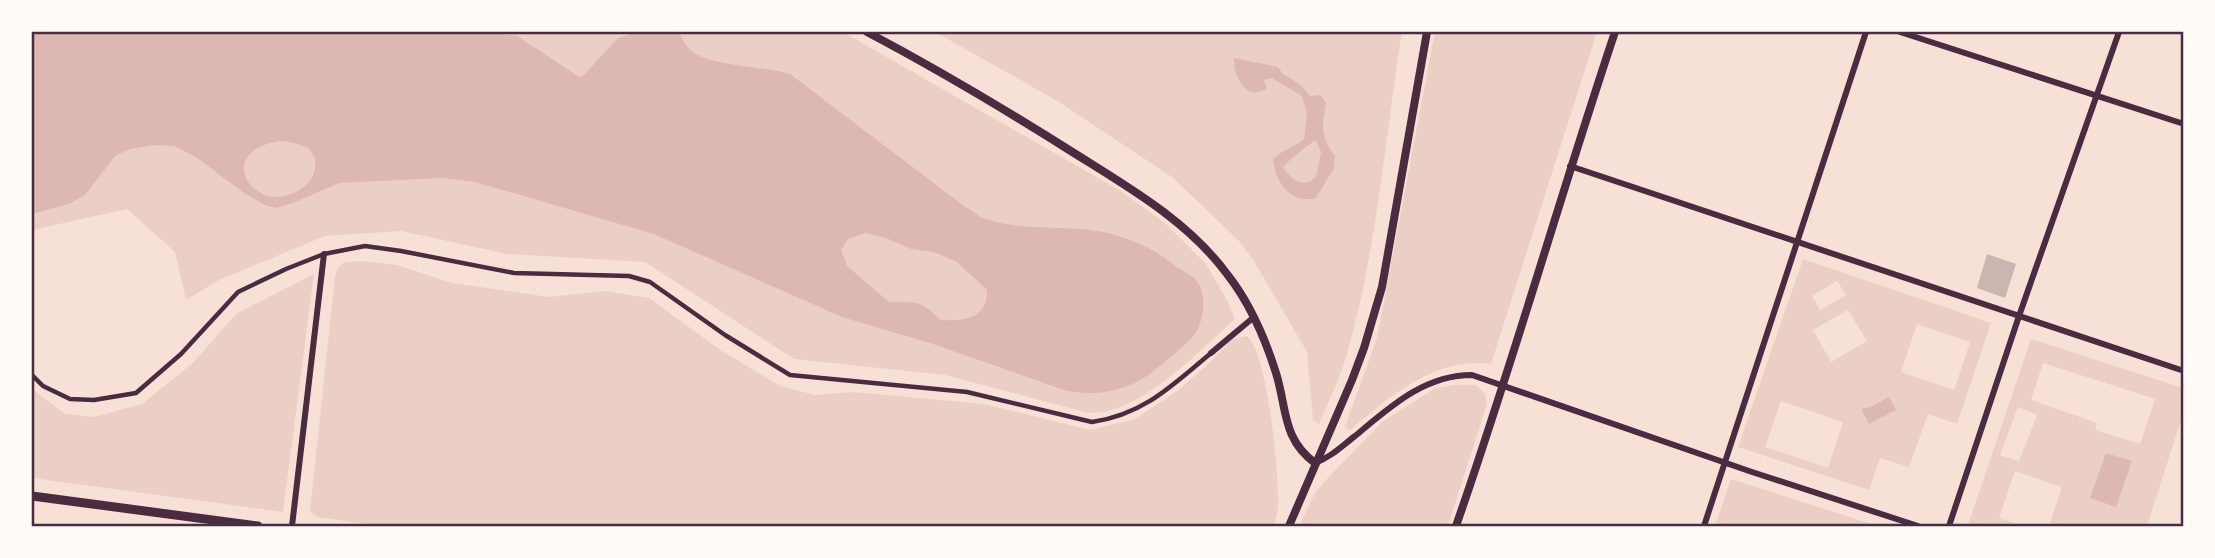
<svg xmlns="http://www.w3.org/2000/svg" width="2215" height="558" viewBox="0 0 2215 558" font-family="Lato,sans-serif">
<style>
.green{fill:#ebcfc5;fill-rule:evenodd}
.water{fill:#dcb8b0;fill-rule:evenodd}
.building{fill:#ccb4b1}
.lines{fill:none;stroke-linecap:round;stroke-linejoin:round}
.pedestrian{stroke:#4a2c40;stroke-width:4.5}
.minor{stroke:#4a2c40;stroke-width:6}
.tertiary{stroke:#4a2c40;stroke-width:8}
.secondary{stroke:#4a2c40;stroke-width:9}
.neatline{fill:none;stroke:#4a2c40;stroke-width:2.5}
</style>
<rect width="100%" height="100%" fill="#f7e1d7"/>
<path class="green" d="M32,32h811l276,158 45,32 42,42 21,36 8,19c-36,32 -95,96 -146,94l-144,-38 -151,-16 -149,-97 -138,-8 -106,-23 -76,5 -106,44 -33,20 -11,-48 -48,-43 -95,21z
M935,32h467c-17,107 -25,217 -55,322 -7,24 -18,47 -28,70l-6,-4 -6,-68 -53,-91 -15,-20 -67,-64 -113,-75z
M1435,32h162l-106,332c-56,-8 -101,33 -141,66l-5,-3 32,-89z
M1803,259l188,64 -34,101 -29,-10 -19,53 -29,-9 -11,32 -131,-43zM1837,281l9,14 -26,15 -8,-14zM1848,310l19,31 -36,21 -18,-32zM1917,324l53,18 -16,48 -53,-18zM1781,401l62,21 -15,46 -63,-21z
M362,261l35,4 55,18 97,14 56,-6 44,7 70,51 61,37 35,9 38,-3 131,12 106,26 45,-11 42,-28 27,-23 29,-29 14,-3c21,17 32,139 31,169 0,7 -2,14 -4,21h-894l-63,-9 -7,-6 25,-235 3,-8 6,-6z
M314,274l-31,238 -251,-34v-89l33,25 29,3 48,-13 51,-41 43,-49z
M2031,339l152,49v26l-36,112h-98l13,-39 -47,-16 -16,47 25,8h-51l-5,-1zM2043,363l112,36 -15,45 -45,-14 2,-7 -66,-23zM2018,407l19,8 -18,46 -19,-6z
M1453,385h23l9,9 2,10 -39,122h-149l15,-31 10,-13 58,-60 52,-33z
M1731,479l147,47h-163z"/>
<path class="water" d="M32,32h448l37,4 64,42 37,-40 18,-6h43c4,10 10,20 21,24 26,11 62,10 90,18l174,132c7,4 15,11 22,13 33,12 82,6 117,13 27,6 50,16 71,33 7,5 16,9 22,15 12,14 8,42 -2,55 -9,11 -33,30 -44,39 -27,18 -54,23 -86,16l-131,-46 -91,-27 -188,-83 -179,-52 -33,-4 -103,5 -46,20 -18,5 -10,-3 -21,-12 -48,-36 -22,-11 -19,-1 -25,4 -15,7 -30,39 -16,9 -37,10zM280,141c9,1 18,2 26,6 15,9 10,29 0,38 -46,40 -99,-33 -26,-44zM865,233l21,5 25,11 23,3 23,10 30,28c1,29 -23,31 -46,30 -21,-20 -24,-18 -52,-18l-42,-36 -6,-16 7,-11z
M1234,58l44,9 5,7 18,11 9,11 10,-1 6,8c-4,23 -6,33 9,53l-1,12 -18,30c-25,7 -41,-16 -43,-39 9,-9 21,-12 31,-20l3,-26 -5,-17 -30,-18 -8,2 3,8c-21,15 -34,-13 -33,-30zM1316,140l5,12 -5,25c-12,12 -25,3 -33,-10 4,-5 27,-24 33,-27z
M1889,397l7,13 -27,14 -8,-15 10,-2z
M2106,453l26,8 -16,46 -26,-9z"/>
<path class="building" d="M1987,254l29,10 -11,34 -28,-10z"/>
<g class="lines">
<path class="pedestrian" d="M32,375l11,11 27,13 24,1 42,-7 45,-39 57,-62 48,-23 38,-15 41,-8 36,5 113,22 115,3 21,6 75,53 65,40 177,17 125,30c51,-7 81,-37 119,-69"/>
<path class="minor" d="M1900,32l284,92
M1570,166l614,205
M1211,353l43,-36
M1315,463c16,-6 27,-17 40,-27 35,-29 69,-61 117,-61l280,97 166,54
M292,526l32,-272
M1704,526l162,-494
M1949,526l70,-210 100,-284"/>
<path class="tertiary" d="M867,32c70,37 139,78 207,121 54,34 114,68 153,121 23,29 38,64 49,99 11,35 6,66 39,90
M1289,526l63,-146 12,-32 18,-61 45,-255
M1456,526c57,-163 104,-330 159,-494"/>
<path class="secondary" d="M32,496l226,30"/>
</g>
<rect width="2215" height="558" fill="none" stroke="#fffaf5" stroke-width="66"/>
<rect x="33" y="33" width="2149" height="492" class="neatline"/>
</svg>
